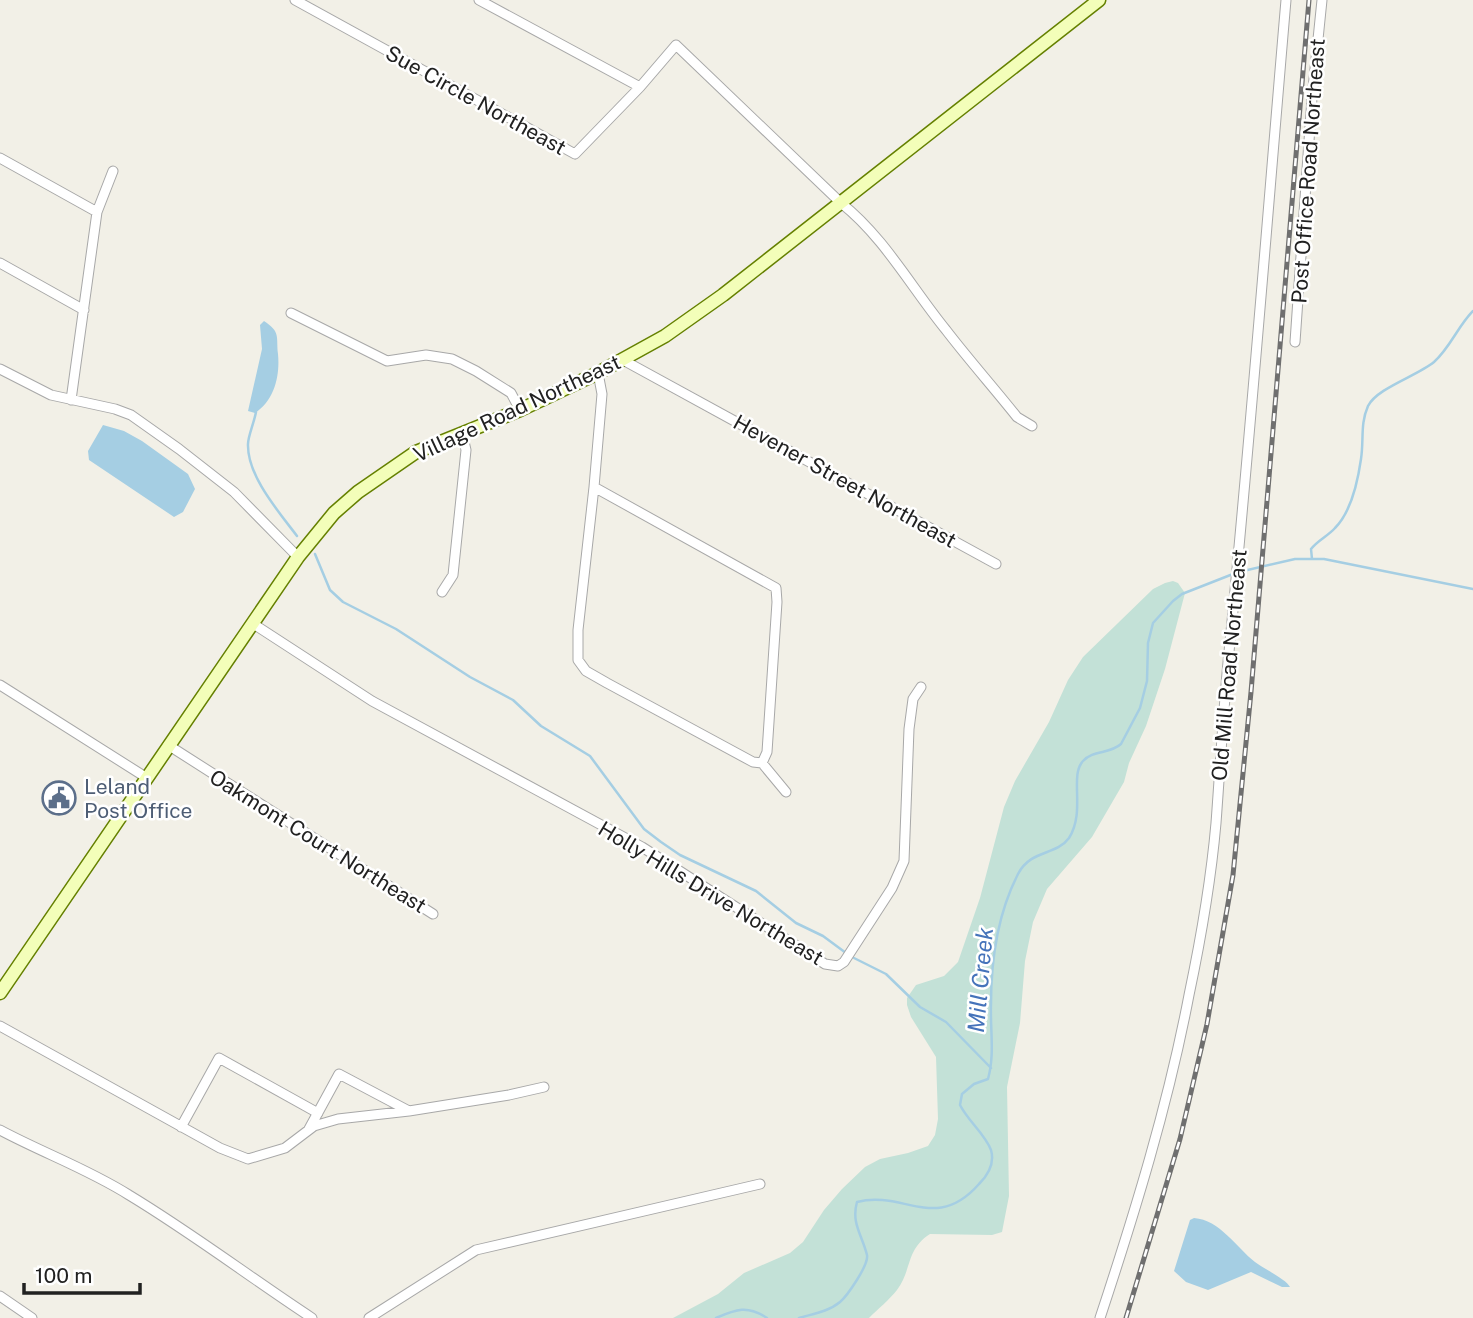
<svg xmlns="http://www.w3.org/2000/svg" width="1473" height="1318" viewBox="0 0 1473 1318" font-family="'Public Sans',sans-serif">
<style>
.wetland{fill:#c3e1d7}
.water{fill:#a5cee3}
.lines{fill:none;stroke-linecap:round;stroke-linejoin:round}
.stream{stroke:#a5cee3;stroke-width:2.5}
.street-casing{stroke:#a8a8a8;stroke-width:11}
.secondary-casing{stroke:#658000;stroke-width:15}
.street{stroke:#fff;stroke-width:9}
.secondary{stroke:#f3feb9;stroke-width:12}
.rail-casing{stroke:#6f6f6f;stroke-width:5}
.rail{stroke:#fff;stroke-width:2.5;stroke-dasharray:8;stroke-linecap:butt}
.labels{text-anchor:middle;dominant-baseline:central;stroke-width:5;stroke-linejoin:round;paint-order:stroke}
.street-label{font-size:21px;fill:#212121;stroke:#fff}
.service-label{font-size:21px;fill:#4e5e75;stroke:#fff;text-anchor:start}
.water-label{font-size:23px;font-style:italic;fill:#4573ba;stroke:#fff}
</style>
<rect width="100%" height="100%" fill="#f2f0e7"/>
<path class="wetland" d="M1173,581l5,2 7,10 -20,76 -19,57 -17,37 -5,19 -32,55 -45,52 -14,33 -8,39 -5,62 -13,64 2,109 -7,36 -10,3 -62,-1c-24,15 -18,36 -33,56 -8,10 -19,19 -28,28h-196l45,-24 26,-21 46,-20 13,-11 21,-32 18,-21 23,-22 15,-8 28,-6 20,-7 7,-11 3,-16 -2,-62 -25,-40 -4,-12v-7l9,-13 28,-9 14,-14 22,-64 24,-91 11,-26 34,-59 19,-42 15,-23 70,-68 12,-6z"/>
<path class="water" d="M264,321c17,11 12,16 14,33 2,21 -3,46 -23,59l-7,-2 14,-62 -2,-24z
M103,425l21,6 18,10 46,33 7,15 -12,23 -9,5 -85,-57 -1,-9z
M1194,1218c26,2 42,29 61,44 9,7 31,17 35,25h-8l-31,-15 -43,18 -22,-8 -12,-11 16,-51z"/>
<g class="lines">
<path class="stream" d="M256,412c-2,11 -8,24 -8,32 -1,32 31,68 49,92
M315,554l15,36 13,12 53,27 74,48 43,23 28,26 49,30 54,73 17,13 19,13 76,36 40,32 27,13 23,17
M1312,559l-1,-10c7,-9 17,-13 24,-21 16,-16 23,-48 26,-69 3,-19 -1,-35 7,-53 9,-18 49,-30 66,-44 16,-14 24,-36 39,-51
M1239,572l56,-13h29l149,30
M854,958l32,16 34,33 26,15 45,46
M716,1318c20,-9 32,-13 51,0
M799,1318c13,-4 29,-6 41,-16 7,-6 29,-37 27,-47 -5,-20 -16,-32 -10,-53 47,-12 79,31 122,-18 9,-9 16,-20 12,-34 -6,-16 -23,-29 -31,-45l2,-11 12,-10 14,-5c7,-25 2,-49 3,-75 0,-45 6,-89 27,-130 13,-25 38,-18 51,-36 17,-27 0,-62 14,-77 10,-11 27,-7 38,-17l19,-36 7,-27 1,-38 5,-20 20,-22 9,-7 51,-20"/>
<defs>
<path id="street" d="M295,0l280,154 65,-67 -161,-87
M640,87l36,-42 165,158c43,34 70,84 105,127 23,30 48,58 71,87l15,9
M0,158l97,54
M0,263l84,47
M291,313l96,48 39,-6 26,4 24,12 35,22 9,17
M1295,342l17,-244 10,-98
M623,360l373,204
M0,369l51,26 64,14 16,6 48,34 55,43 64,65
M71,400l26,-188 16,-41
M594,487l182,101 1,14 -10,150 -5,11 -9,-1 -146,-79 -21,-12 -8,-11v-30z
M594,487l8,-93 -4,-21
M442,592l11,-17 13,-125 -4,-17
M252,623l120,78 270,146 183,117 13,2 6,-4 48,-74 12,-27 5,-132 4,-30 8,-12
M0,685l147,93
M168,745l265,169
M762,763l24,29
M0,1026l220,122 28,11 37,-11 29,-22 24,-7 71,-8 100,-16 35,-8
M181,1127l38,-69 99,55
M309,1129l30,-55 70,37
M0,1130c43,23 88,39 129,65 63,38 122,83 183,123
M0,1296l32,22
M369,1318l107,-68 284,-66
M1100,1318c35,-106 68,-213 89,-323 12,-57 22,-115 27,-172 4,-54 7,-107 12,-161 22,-220 39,-441 58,-662"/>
<path id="secondary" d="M0,993l298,-436 36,-44 24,-21 58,-40 104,-42 78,-37 67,-37 58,-41 376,-295"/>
</defs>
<use href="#street" class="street-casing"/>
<use href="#secondary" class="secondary-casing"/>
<use href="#street" class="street"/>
<use href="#secondary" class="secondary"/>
<defs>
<path id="rail" d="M1126,1318l54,-179 27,-115 26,-149 18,-183 58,-692"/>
</defs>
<use href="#rail" class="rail-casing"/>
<use href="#rail" class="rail"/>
</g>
<defs>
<symbol id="civic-ring" viewBox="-11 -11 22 22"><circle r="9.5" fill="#fff" stroke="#5c6f8a" stroke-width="1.5"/><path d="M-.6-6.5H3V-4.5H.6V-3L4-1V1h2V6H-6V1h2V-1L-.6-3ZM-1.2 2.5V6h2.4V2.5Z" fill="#5c6f8a"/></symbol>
</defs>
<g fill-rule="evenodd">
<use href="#civic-ring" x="40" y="779" width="38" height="38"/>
</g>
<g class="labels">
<g class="street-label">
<text transform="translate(476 100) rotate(29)">Sue Circle Northeast</text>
<text transform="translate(1308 171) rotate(-86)">Post Office Road Northeast</text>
<text transform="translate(517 408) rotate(-25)">Village Road Northeast</text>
<text transform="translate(845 481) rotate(29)">Hevener Street Northeast</text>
<text transform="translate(1229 665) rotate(-85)">Old Mill Road Northeast</text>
<text transform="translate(318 841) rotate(32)">Oakmont Court Northeast</text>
<text transform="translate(711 893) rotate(31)">Holly Hills Drive Northeast</text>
</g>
<g class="service-label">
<text x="84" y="786">Leland<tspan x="84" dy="24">Post Office</tspan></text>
</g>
<g class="water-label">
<text transform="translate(980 980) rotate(-85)">Mill Creek</text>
</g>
</g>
<path d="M24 1283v10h116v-10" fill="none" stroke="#212121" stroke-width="3.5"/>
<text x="35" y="1283" font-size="21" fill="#212121" stroke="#ffffff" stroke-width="5" paint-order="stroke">100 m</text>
</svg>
